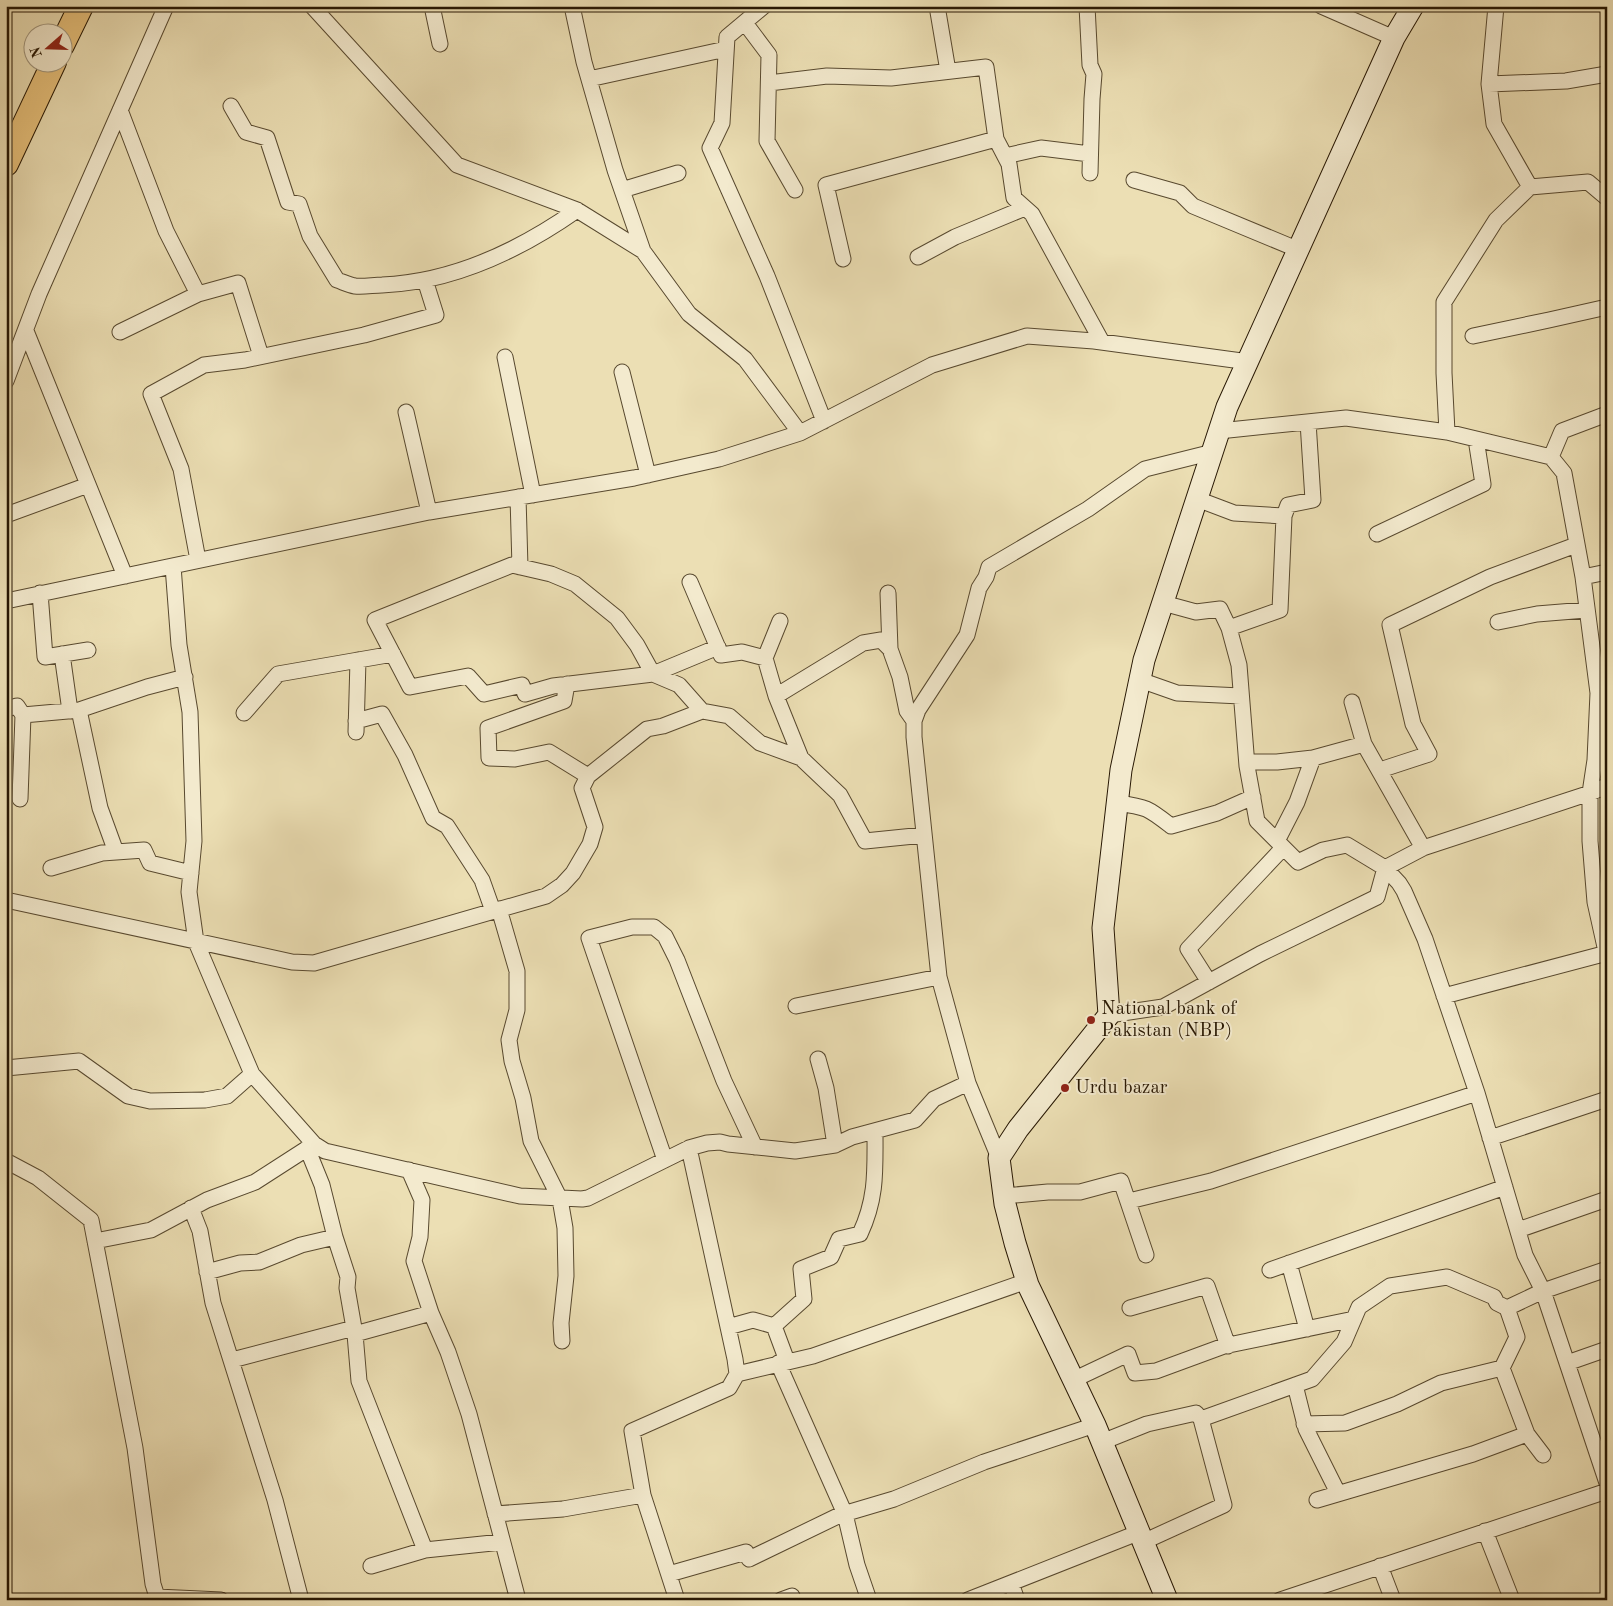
<svg xmlns="http://www.w3.org/2000/svg" width="1613" height="1606" viewBox="0 0 1613 1606" font-family="'Old Standard TT',serif">
<style>
.lines{fill:none;stroke-linecap:round;stroke-linejoin:round}
.minor-casing{stroke:#58492f;stroke-width:17}
.secondary-casing{stroke:#271703;stroke-width:23}
.primary-casing{stroke:#271703;stroke-width:26}
.minor{stroke:#f3eace;stroke-width:15}
.secondary{stroke:#f3eace;stroke-width:21}
.primary{stroke:#e6c07a;stroke-width:24}
.poi-dot{fill:#8f2418;stroke:#f3eace;stroke-width:2}
.labels{text-anchor:middle;dominant-baseline:central;stroke-width:4;stroke-linejoin:round;paint-order:stroke}
.poi-label{font-size:19px;fill:#271703;stroke:#f3eace;text-anchor:start}
</style>
<rect width="100%" height="100%" fill="#ecdfb4"/>
<filter id="stains"><feTurbulence type="fractalNoise" baseFrequency=".004" numOctaves="4"/><feColorMatrix values="0 0 0 0 .2 0 0 0 0 .09 0 0 0 0 .02 0 0 0 .5 -.17"/></filter>
<radialGradient id="worn" r=".72"><stop offset=".6" stop-color="#630" stop-opacity="0"/><stop offset="1" stop-color="#630" stop-opacity=".3"/></radialGradient>
<g class="lines">
<defs>
<path id="minor" d="M312,6l145,159 120,45 66,41
M432,6l8,38
M572,6l12,56 31,108 28,81 46,63 56,45 55,74
M764,6l-37,31 -5,86 -12,25 57,128 57,145
M937,6l11,65
M1087,6l3,59 4,9 -2,25 -2,74
M1321,6l73,32
M1496,6l-7,78 5,40 36,63
M745,23l24,32 -2,86 28,49
M589,79l137,-30
M769,83l58,-7 64,2 95,-11 10,72 13,25 5,34 18,16 70,128
M1489,84l77,-3 41,-7
M231,106l15,26 21,6 21,64 11,2 11,32 27,44c6,2 12,5 18,6 8,1 19,-1 27,-1 70,-3 138,-35 195,-75
M120,110l46,121 32,63
M1005,156l36,-8 49,6
M1134,180l46,13 13,13 106,44
M622,190l56,-17
M918,257l37,-20 70,-29
M843,259l-17,-74 170,-46
M26,331l99,245
M120,332l78,-38 40,-11 23,73
M1473,336l76,-16 58,-13
M505,357l28,138
M622,372l26,103
M6,381l33,-87 127,-288
M406,412l23,100
M1219,431l127,-13 101,14 104,25 13,16 19,104 15,116 -3,67 -5,33v48l5,61 12,54
M1447,432l-3,-59v-71l52,-82 34,-33 58,-5 19,16
M1551,457l11,-26 45,-17
M518,497l2,70
M1197,499l37,14 50,3 4,-11 25,-5 -5,-78
M6,515l82,-30
M1377,534l106,-50 -7,-45
M198,560l-17,-91 -30,-75 53,-29 41,-5 119,-25 72,-20 -11,-35
M173,566l6,79 11,67 4,129 -5,51 7,50 56,132 62,70 11,7 195,45 62,3 6,-1 101,-50 18,-5 13,-1 8,2 67,7 40,-6 17,-8 63,-17 19,-21 34,-16
M1583,577l24,-5
M690,582l31,73 21,-3 23,6
M40,593l5,64 43,-7
M888,593l2,56 10,28 7,34 7,10
M6,601l423,-89 205,-34 85,-19 81,-26 132,-68 95,-29 67,5 155,21
M780,621l-15,37 11,38 25,62
M1498,622l39,-8 49,-4
M1229,628l51,-18 4,-94
M718,647l-65,27 -100,12 -28,8 -3,-9 -38,9 -16,-18 -58,11 -35,-67 137,-55 39,9 24,10 42,34 20,27 16,29 26,11 23,26 27,5 31,27 41,15 39,37 25,46 59,-6
M62,654l8,57
M1140,680l37,13 64,3
M567,684l-3,17 -76,27 1,30 26,1 34,-7 39,24 59,-47 16,-3 39,-15
M776,696l87,-53 18,-3 9,9
M1352,702l12,42 59,104
M6,709l11,-3 6,9 56,-5 68,-23 38,-10
M79,710l21,98 16,44
M244,713l34,-39 115,-20
M356,721l26,-7 23,41 28,63 14,8 35,54 11,31
M356,732l2,-72
M1247,762h30l36,-4 51,-14
M1380,770l49,-16 -16,-30 -23,-99 100,-48 86,-32
M1607,786l-17,7 -167,55 -38,20 14,15 5,8 21,48 52,154 48,162 18,36 64,192
M20,799l3,-84
M1117,803c30,4 31,5 54,23l46,-13 36,-16
M1277,841l20,-39 16,-44
M51,868l51,-15 42,-3 6,13 41,10
M6,900l286,62 22,1 232,-67 16,-11 11,-12 17,-29 5,-17 -13,-39 6,-12
M499,909l18,62v39l-8,30 3,21 11,37 8,43 29,58 5,29 1,48 -5,47 1,18
M1209,982l-21,-33 95,-101
M1444,996l163,-43
M796,1006l143,-29
M1109,1015l54,-8 97,-53 117,-57 8,-29 -38,-23 -24,5 -25,12 -41,-41 -10,-55 -8,-101 -10,-37 -9,-19 -24,3 -33,-9
M818,1059l8,29 9,57
M6,1068l73,-7 49,35 22,5 55,-1 22,-4 25,-22
M1490,1138l117,-39
M307,1148l15,37 13,52 13,40 -1,11 8,46 4,47 66,169
M999,1158l-31,-75 -29,-106 -25,-240v-16l4,-11 49,-75 12,-47 7,-11 3,-10 99,-58 57,-40 68,-17
M665,1160l-76,-222 43,-11h22l11,9 12,24 47,121 31,66
M6,1161l32,17 53,42 44,228 18,136 5,16
M409,1170l13,30 -2,37 -6,24 17,52 17,39 21,62 49,186
M1004,1196l44,-4h32l41,-11 25,74
M1129,1201l82,-20 266,-88
M191,1208l9,23 13,72 62,197 26,100
M1518,1230l89,-31
M95,1241l56,-11 56,-30 48,-18 59,-38
M1289,1263l18,66
M1270,1270l235,-83
M207,1272l33,-9 19,-1 42,-17 34,-8
M1130,1308l77,-22 21,60
M728,1327l25,-7 21,6
M355,1334l76,-21
M232,1360l122,-32
M787,1361l-13,-35 30,-27 -3,-30 30,-12 8,-18 21,-5c17,-36 15,-64 15,-103
M778,1363l67,151 12,51 12,35
M1567,1363l40,-14
M1502,1368l25,66 16,21
M737,1374l76,-18 214,-75
M1073,1380l55,-26 7,19 21,-2 68,-25 130,-27
M1295,1385l11,44 32,64
M1304,1424l41,-1 52,-19 44,-21 61,-15 15,-31 -10,-29
M1102,1442l45,-18 49,-11 5,6 111,-40 32,-37 15,-35 31,-21 57,-9 47,20 3,6 10,5 36,-17 64,-22
M1317,1500l156,-46 54,-20
M495,1514l68,-5 80,-14
M1485,1531l27,69
M1143,1542l81,-37 -23,-86
M371,1566l54,-16 77,-8
M1380,1566l13,34
M669,1574l77,-22 3,7 91,-44 54,-16 90,-37 111,-37
M1011,1583l6,17
M157,1597l64,3
M677,1600l-34,-105 -11,-64 97,-43 8,-14 -2,-15 -46,-211
M781,1600l11,-4
M968,1600l172,-68
M1280,1600l327,-109"/>
<path id="secondary" d="M1167,1600l-72,-175 -67,-140 -13,-42 -10,-39 -6,-46 19,-29 91,-114 -6,-87 18,-158 23,-110 83,-253 167,-369 19,-32"/>
<path id="primary" d="M62,45l19,-39
M6,164l48,-102"/>
</defs>
<use href="#minor" class="minor-casing"/>
<use href="#secondary" class="secondary-casing"/>
<use href="#primary" class="primary-casing"/>
<use href="#minor" class="minor"/>
<use href="#secondary" class="secondary"/>
<use href="#primary" class="primary"/>
</g>
<g class="poi-dot">
<circle cx="1091" cy="1020" r="5"/>
<circle cx="1065" cy="1088" r="5"/>
</g>
<g class="labels">
<g class="poi-label">
<text x="1101" y="1009">National bank of<tspan x="1101" dy="22">Pakistan (NBP)</tspan></text>
<text x="1075" y="1088">Urdu bazar</text>
</g>
</g>
<rect width="1613" height="1606" fill="none" stroke="#ecdfb4" stroke-width="25"/>
<rect x="8" y="8" width="1598" height="1591" fill="none" stroke="#271703" stroke-width="2.5"/>
<rect x="12" y="12" width="1588" height="1581" fill="none" stroke="#271703"/>
<g transform="translate(48 48) rotate(250)"><circle r="24" fill="#f3eace" stroke="#a1967d"/>
<path d="M0-4L9 19L0 12L-9 19Z" fill="#8f2418"/>
<text y="-8" font-size="14" font-weight="bold" text-anchor="middle" fill="#271703">N</text>
</g>
<rect width="100%" height="100%" filter="url(#stains)"/>
<rect width="100%" height="100%" fill="url(#worn)"/>
</svg>
